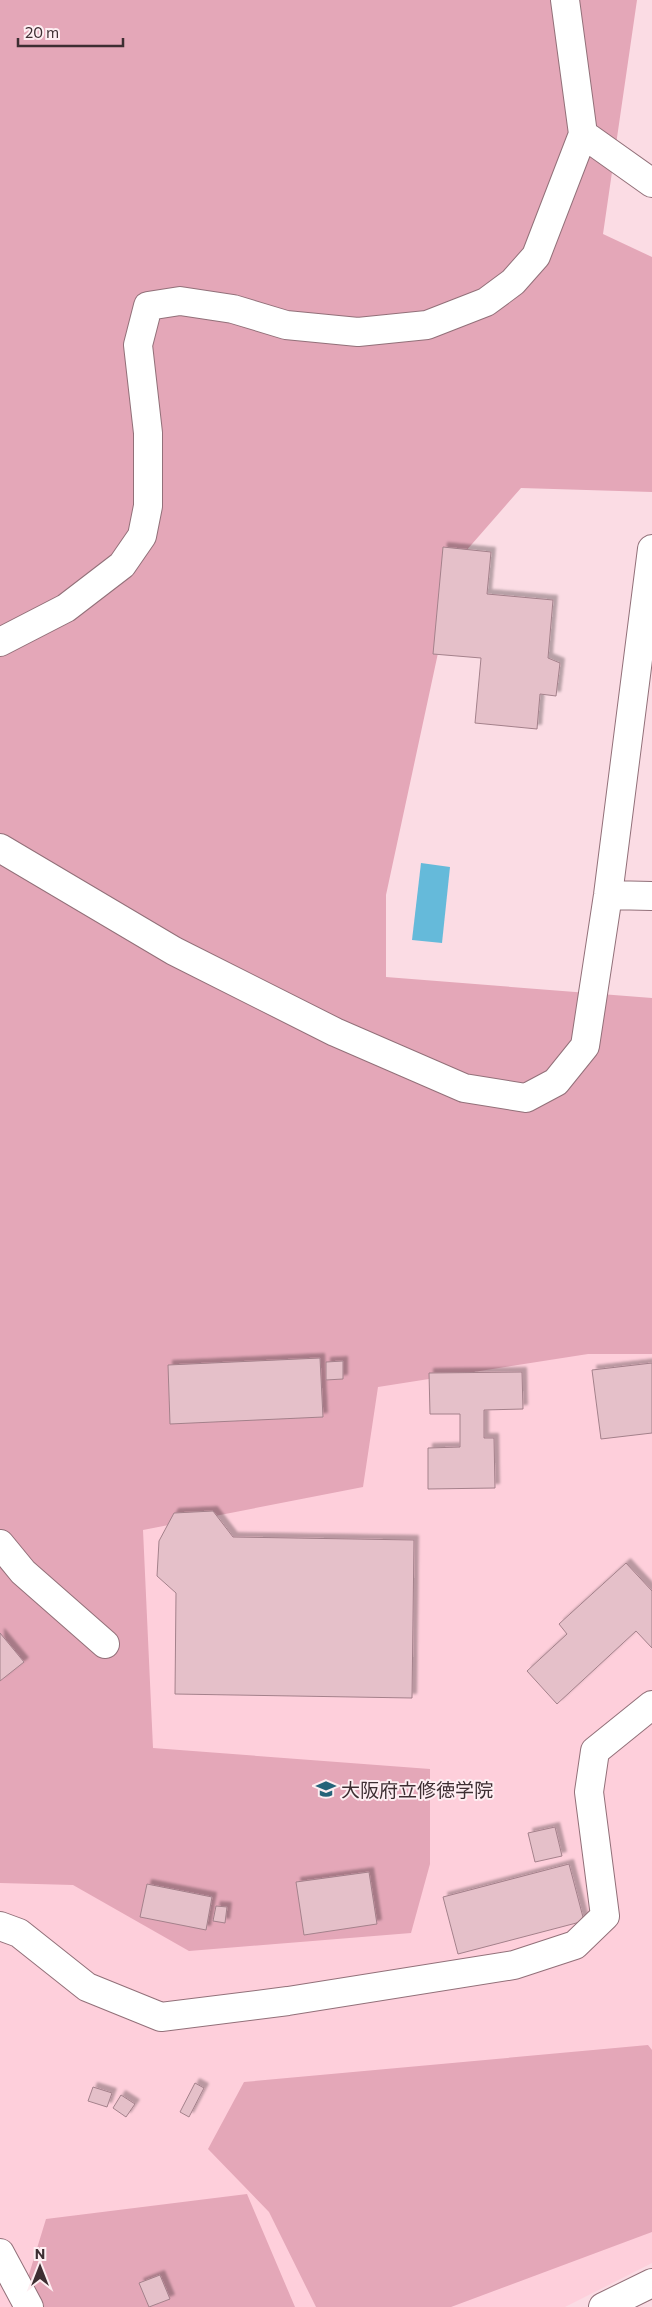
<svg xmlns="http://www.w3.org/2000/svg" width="652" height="2307" viewBox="0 0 652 2307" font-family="Commissioner,'Noto Sans JP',sans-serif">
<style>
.built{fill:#fecfdb}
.green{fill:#e4a7b8}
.water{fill:#65bada}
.building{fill:#e5c0c9;stroke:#a4818b;filter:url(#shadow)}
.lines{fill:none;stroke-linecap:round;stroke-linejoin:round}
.minor-casing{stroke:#927079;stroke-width:30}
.minor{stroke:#fff;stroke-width:28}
.labels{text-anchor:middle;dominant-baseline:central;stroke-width:4;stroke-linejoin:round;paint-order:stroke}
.poi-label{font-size:19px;fill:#3d2e32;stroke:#feeef2;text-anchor:start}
</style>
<defs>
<filter id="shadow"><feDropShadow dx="4.5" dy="-4.5" stdDeviation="1" flood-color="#0004"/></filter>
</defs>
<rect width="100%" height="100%" fill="#fbdce4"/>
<path class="built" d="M0,1289l652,26v948l-87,44h-565z"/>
<path class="green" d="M0,0h637l-34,234 49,23v235l-131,-4 -63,72 -72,335v82l266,21v356h-64l-210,33 -15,100 -220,43 10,218 277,21v95l-19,69 -222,18 -116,-66 -73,-2z
M648,2045l4,5v182l-201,75h-135l-47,-95 -61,-63 36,-67z
M247,2194l48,113h-276l27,-88z"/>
<path class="water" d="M421,863l29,4 -8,76 -30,-3z"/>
<path class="building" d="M443,547l48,5 -4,42 66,6 -5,58 12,5 -4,33 -16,-2 -3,35 -62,-6 6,-65 -48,-4z
M320,1358l3,59 -153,7 -2,-59z
M343,1361v18l-17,1v-18z
M652,1363v70l-51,6 -9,-69z
M522,1372l1,37 -39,1v28h10l1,50 -67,1v-41l32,-1v-33h-30l-1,-41z
M213,1511l20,26 181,3 -2,158 -237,-4 1,-101 -19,-17 2,-35 15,-28z
M626,1563l26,28v57l-16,-17 -79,73 -30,-33 40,-37 -8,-10z
M0,1633l24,29 -24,19z
M555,1827l7,29 -27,6 -7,-29z
M569,1864l15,57 -126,33 -15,-57z
M369,1872l8,52 -73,11 -8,-53z
M147,1884l65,13 -6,33 -66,-13z
M216,1906l11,1 -2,16 -12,-2z
M195,2083l9,5 -15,29 -9,-5z
M93,2087l19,6 -5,14 -19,-6z
M121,2095l14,9 -9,13 -13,-9z
M160,2275l10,24 -21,8 -10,-24z"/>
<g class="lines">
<defs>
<path id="minor" d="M583,134l69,49
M0,642l66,-34 56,-43 20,-29 6,-30v-73l-10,-88 10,-39 32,-5 53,8 53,16 72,7 69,-7 59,-23 27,-20 23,-26 47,-122 -18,-134
M0,848l174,103 161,81 129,56 62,10 30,-16 29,-36 23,-151 44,-346
M608,895l44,1
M0,1544l23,28 82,72
M0,1926l19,7 68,54 74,30 127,-16 226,-36 61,-20 30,-29 -16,-124 6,-41 57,-46
M0,2253l29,54
M603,2307l49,-24"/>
</defs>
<use href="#minor" class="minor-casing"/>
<use href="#minor" class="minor"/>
</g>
<defs>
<symbol id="school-bare" viewBox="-9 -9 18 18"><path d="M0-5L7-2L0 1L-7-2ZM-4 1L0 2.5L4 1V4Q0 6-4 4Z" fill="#246379" stroke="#feeef2" stroke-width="2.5" paint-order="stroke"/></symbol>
</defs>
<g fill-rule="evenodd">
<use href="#school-bare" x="312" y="1775" width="28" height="28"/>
</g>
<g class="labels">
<g class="poi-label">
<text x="341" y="1789">大阪府立修徳学院</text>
</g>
</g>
<g transform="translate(40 2267)" stroke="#feeef2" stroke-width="4" paint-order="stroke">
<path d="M0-4L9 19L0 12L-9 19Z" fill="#3d2e32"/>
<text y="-8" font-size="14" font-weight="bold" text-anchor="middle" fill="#3d2e32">N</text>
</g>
<path d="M18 38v8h105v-8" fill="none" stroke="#3d2e32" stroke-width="2.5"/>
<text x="25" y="38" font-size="15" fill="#3d2e32" stroke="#feeef2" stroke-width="4" paint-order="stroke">20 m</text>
</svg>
